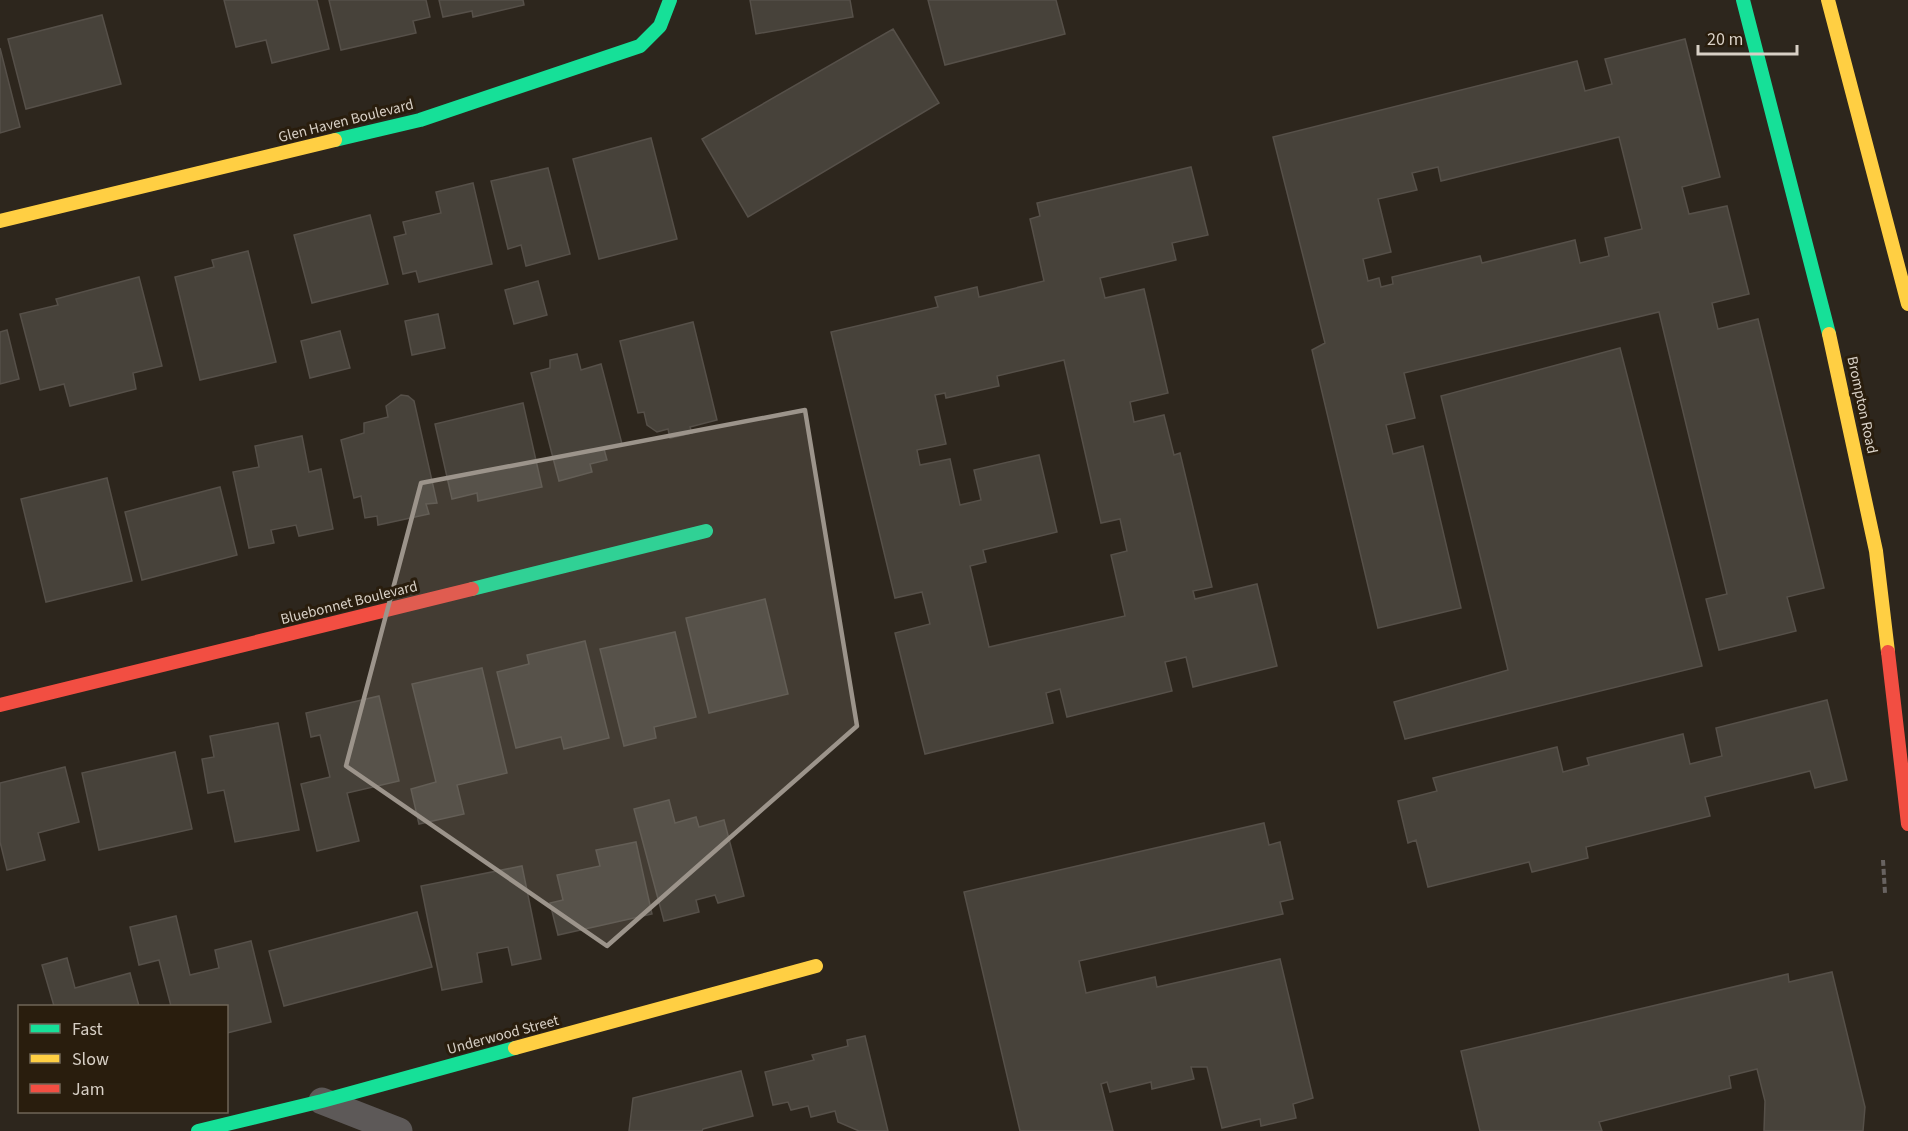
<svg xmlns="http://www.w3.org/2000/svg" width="1908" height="1131" viewBox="0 0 1908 1131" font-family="'Source Sans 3',sans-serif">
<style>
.building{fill:#47423a;stroke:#565049;stroke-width:1.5;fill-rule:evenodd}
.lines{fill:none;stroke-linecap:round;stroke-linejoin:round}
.path{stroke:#686361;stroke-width:4;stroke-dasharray:6 3;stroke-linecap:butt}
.street{stroke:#5d5958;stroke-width:27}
.fast{stroke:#16e098;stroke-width:14}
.slow{stroke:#ffcf43;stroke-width:14}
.jam{stroke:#f24e42;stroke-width:14}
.marked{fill:#9c948b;fill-opacity:0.2;stroke:#9c948b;stroke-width:4.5;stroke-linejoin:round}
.labels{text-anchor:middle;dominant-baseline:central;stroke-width:6;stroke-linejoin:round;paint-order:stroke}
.street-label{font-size:15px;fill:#d8d0c6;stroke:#291d0d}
</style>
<rect width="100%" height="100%" fill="#2d261d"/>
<path class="building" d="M224,0h93l12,49 -57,14 -6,-23 -30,7z
M329,0h97l4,17 -17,4 3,12 -75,17z
M439,0h84l1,5 -51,12 -1,-6 -29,6z
M750,0h100l3,17 -97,17z
M928,0h128l9,34 -120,31z
M102,15l19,69 -95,25 -18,-70z
M893,29l46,74 -191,114 -46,-78z
M1685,39l35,138 -38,10 7,27 38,-8 22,88 -37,9 6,26 40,-10 66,269 -37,9 9,34 -77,19 -13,-51 21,-5 -68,-282 -255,61 11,45 -29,7 7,29 30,-8 38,162 -83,20 -66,-278 13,-7 -52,-206 304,-76 8,30 27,-7 -7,-25zM1619,137l23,92 -37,9 4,18 -29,7 -5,-23 -93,23 -2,-7 -88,21 1,7 -12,3 -2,-9 -11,3 -5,-22 28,-7 -13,-53 39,-9 -5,-17 26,-6 3,14z
M0,48l20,79 -20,6z
M651,138l26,101 -78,20 -26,-100z
M1191,167l17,68 -36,8 4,17 -76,18 5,20 39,-9 24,104 -38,9 4,20 30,-7 10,40 6,-2 32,134 -19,4 2,8 62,-15 20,82 -84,21 -7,-30 -21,5 7,29 -105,26 -7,-28 -14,4 7,30 -128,31 -30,-121 35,-9 -8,-32 -27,6 -64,-266 107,-25 -3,-10 42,-10 2,10 65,-16 -14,-62 10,-3 -3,-13zM1064,360l37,163 19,-4 7,32 -16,4 14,61 -136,31 -19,-81 16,-4 -3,-12 74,-18 -18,-77 -65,15 7,30 -21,5 -10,-46 -30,6 -3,-15 29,-6 -11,-49 10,-2 1,5 53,-12 -2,-10z
M548,168l22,86 -44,12 -5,-21 -13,4 -17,-68z
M473,183l19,81 -73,18 -3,-11 -13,3 -9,-37 12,-3 -3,-12 38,-9 -5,-21z
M370,215l18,69 -76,19 -18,-68z
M248,251l28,111 -76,18 -25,-103 39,-10 -2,-7z
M139,277l23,89 -29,7 3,16 -66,17 -6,-22 -24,6 -20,-76 38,-9 -2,-6z
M538,281l9,34 -33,9 -9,-34z
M438,314l7,34 -33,7 -7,-34z
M693,322l24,98 -27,7 2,6 -22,5 -2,-9 -11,3 -10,-7 -3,-13 -6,1 -18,-72z
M7,330l12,49 -19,5v-52z
M340,331l10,37 -40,10 -9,-37z
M1620,348l82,318 -297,73 -11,-37 114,-32 -67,-274z
M577,354l4,16 20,-6 21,80 -18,5 3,11 -17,4 2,8 -33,9 -28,-108 19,-5v-8z
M401,395l7,1 6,5 23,102 -11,1 3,10 -51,11 -1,-9 -12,2 -4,-22 -7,2 -13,-58 23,-7v-10l24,-6 -2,-11z
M523,403l19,84 -64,14 -1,-8 -25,6 -17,-75z
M302,436l7,36 12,-3 12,60 -34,7 -3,-11 -25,5 3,13 -25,5 -16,-76 26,-5 -4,-21z
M107,478l25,103 -86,21 -25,-103z
M220,487l17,68 -95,25 -17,-68z
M765,599l23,95 -79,19 -23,-95z
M675,632l21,85 -42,10 2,11 -32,8 -24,-97z
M585,641l24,97 -45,11 -3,-12 -45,11 -19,-76 32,-8 -2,-9z
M482,668l25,105 -50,12 7,29 -45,10 -8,-35 25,-7 -24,-98z
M379,696l20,85 -52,12 12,48 -42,10 -16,-67 29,-7 -10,-42 -9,2 -5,-24z
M1827,700l20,80 -32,8 -5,-17 -105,26 5,19 -124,31 2,11 -56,14 -3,-10 -101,25 -12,-47 -8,3 -10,-42 39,-10 -4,-13 124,-31 6,25 26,-7 -2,-7 96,-24 7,30 32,-8 -6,-28z
M278,723l21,107 -64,12 -11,-52 -16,3 -6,-34 12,-2 -4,-21z
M175,752l17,77 -93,21 -17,-77z
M65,767l14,55 -41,11 7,27 -38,10 -7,-28v-59z
M669,800l6,23 21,-6 3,10 25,-7 20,76 -26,7 -3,-8 -19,5 3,12 -35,9 -30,-112z
M1264,823l5,22 11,-3 13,57 -13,3 3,12 -204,47 7,32 69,-16 2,10 123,-28 33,139 -20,6 3,14 -35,8 -1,-7 -38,9 -15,-61h-16l3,12 -42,10 -1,-7 -41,10 -3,-10 -6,2 12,47h-93l-56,-239z
M636,842l16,72 -94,21 -8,-32 13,-3 -6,-25 43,-9 -4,-16z
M522,866l19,93 -29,6 -4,-18 -31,6 5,29 -40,8 -21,-104z
M417,912l15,55 -148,39 -15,-55z
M176,916l14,59 29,-7 -4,-18 36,-9 20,81 -44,11 -1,-27h-55l-12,-46 -20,5 -9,-38z
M67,958l8,30 55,-15 9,33h-85l-12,-41z
M1832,972l33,135 -2,24h-99l1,-30 -8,-32 -28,7 2,12 -132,34 3,9h-122l-19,-80 327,-77 1,8z
M865,1036l23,95h-29l-21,-9 -3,-11 -24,6 -3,-11 -17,4 -3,-8 -15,3 -8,-33 49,-12 -2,-5 36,-9 -1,-6z
M741,1071l12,45 -50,13 -1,2h-73l4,-33z"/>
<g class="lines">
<path class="path" d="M1883,860l2,33"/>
<path class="street" d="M322,1101l77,30"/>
<path class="fast" d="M1743,0l86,334
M335,140l85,-20 220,-74 20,-20 10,-26
M472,589l234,-58
M198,1131l124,-30 193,-53"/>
<path class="slow" d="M1828,0l80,304
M0,221l335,-81
M1829,334l47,217 12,101
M515,1048l301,-82"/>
<path class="jam" d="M1888,652l20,172
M0,705l472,-116"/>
</g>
<path class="marked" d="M805,410l52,316 -250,220 -261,-180 75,-283z"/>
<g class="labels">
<g class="street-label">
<text transform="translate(346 121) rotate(-14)">Glen Haven Boulevard</text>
<text transform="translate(1862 405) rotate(78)">Brompton Road</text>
<text transform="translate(349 603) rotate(-14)">Bluebonnet Boulevard</text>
<text transform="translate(503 1035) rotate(-15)">Underwood Street</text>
</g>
</g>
<rect x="18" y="1005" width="210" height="108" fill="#291d0d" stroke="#6f6557" stroke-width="1.5"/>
<rect x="30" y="1024" width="30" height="9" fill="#16e098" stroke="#6f6557" stroke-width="1.5"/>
<text x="72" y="1035" font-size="18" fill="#d8d0c6">Fast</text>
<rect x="30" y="1054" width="30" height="9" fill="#ffcf43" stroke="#6f6557" stroke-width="1.5"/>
<text x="72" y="1065" font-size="18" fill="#d8d0c6">Slow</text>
<rect x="30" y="1084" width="30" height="9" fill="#f24e42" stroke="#6f6557" stroke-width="1.5"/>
<text x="72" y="1095" font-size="18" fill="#d8d0c6">Jam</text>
<path d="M1698 45v9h99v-9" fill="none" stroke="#d8d0c6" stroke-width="3"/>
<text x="1707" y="45" font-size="18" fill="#d8d0c6" stroke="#291d0d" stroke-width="4.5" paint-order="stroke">20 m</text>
</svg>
